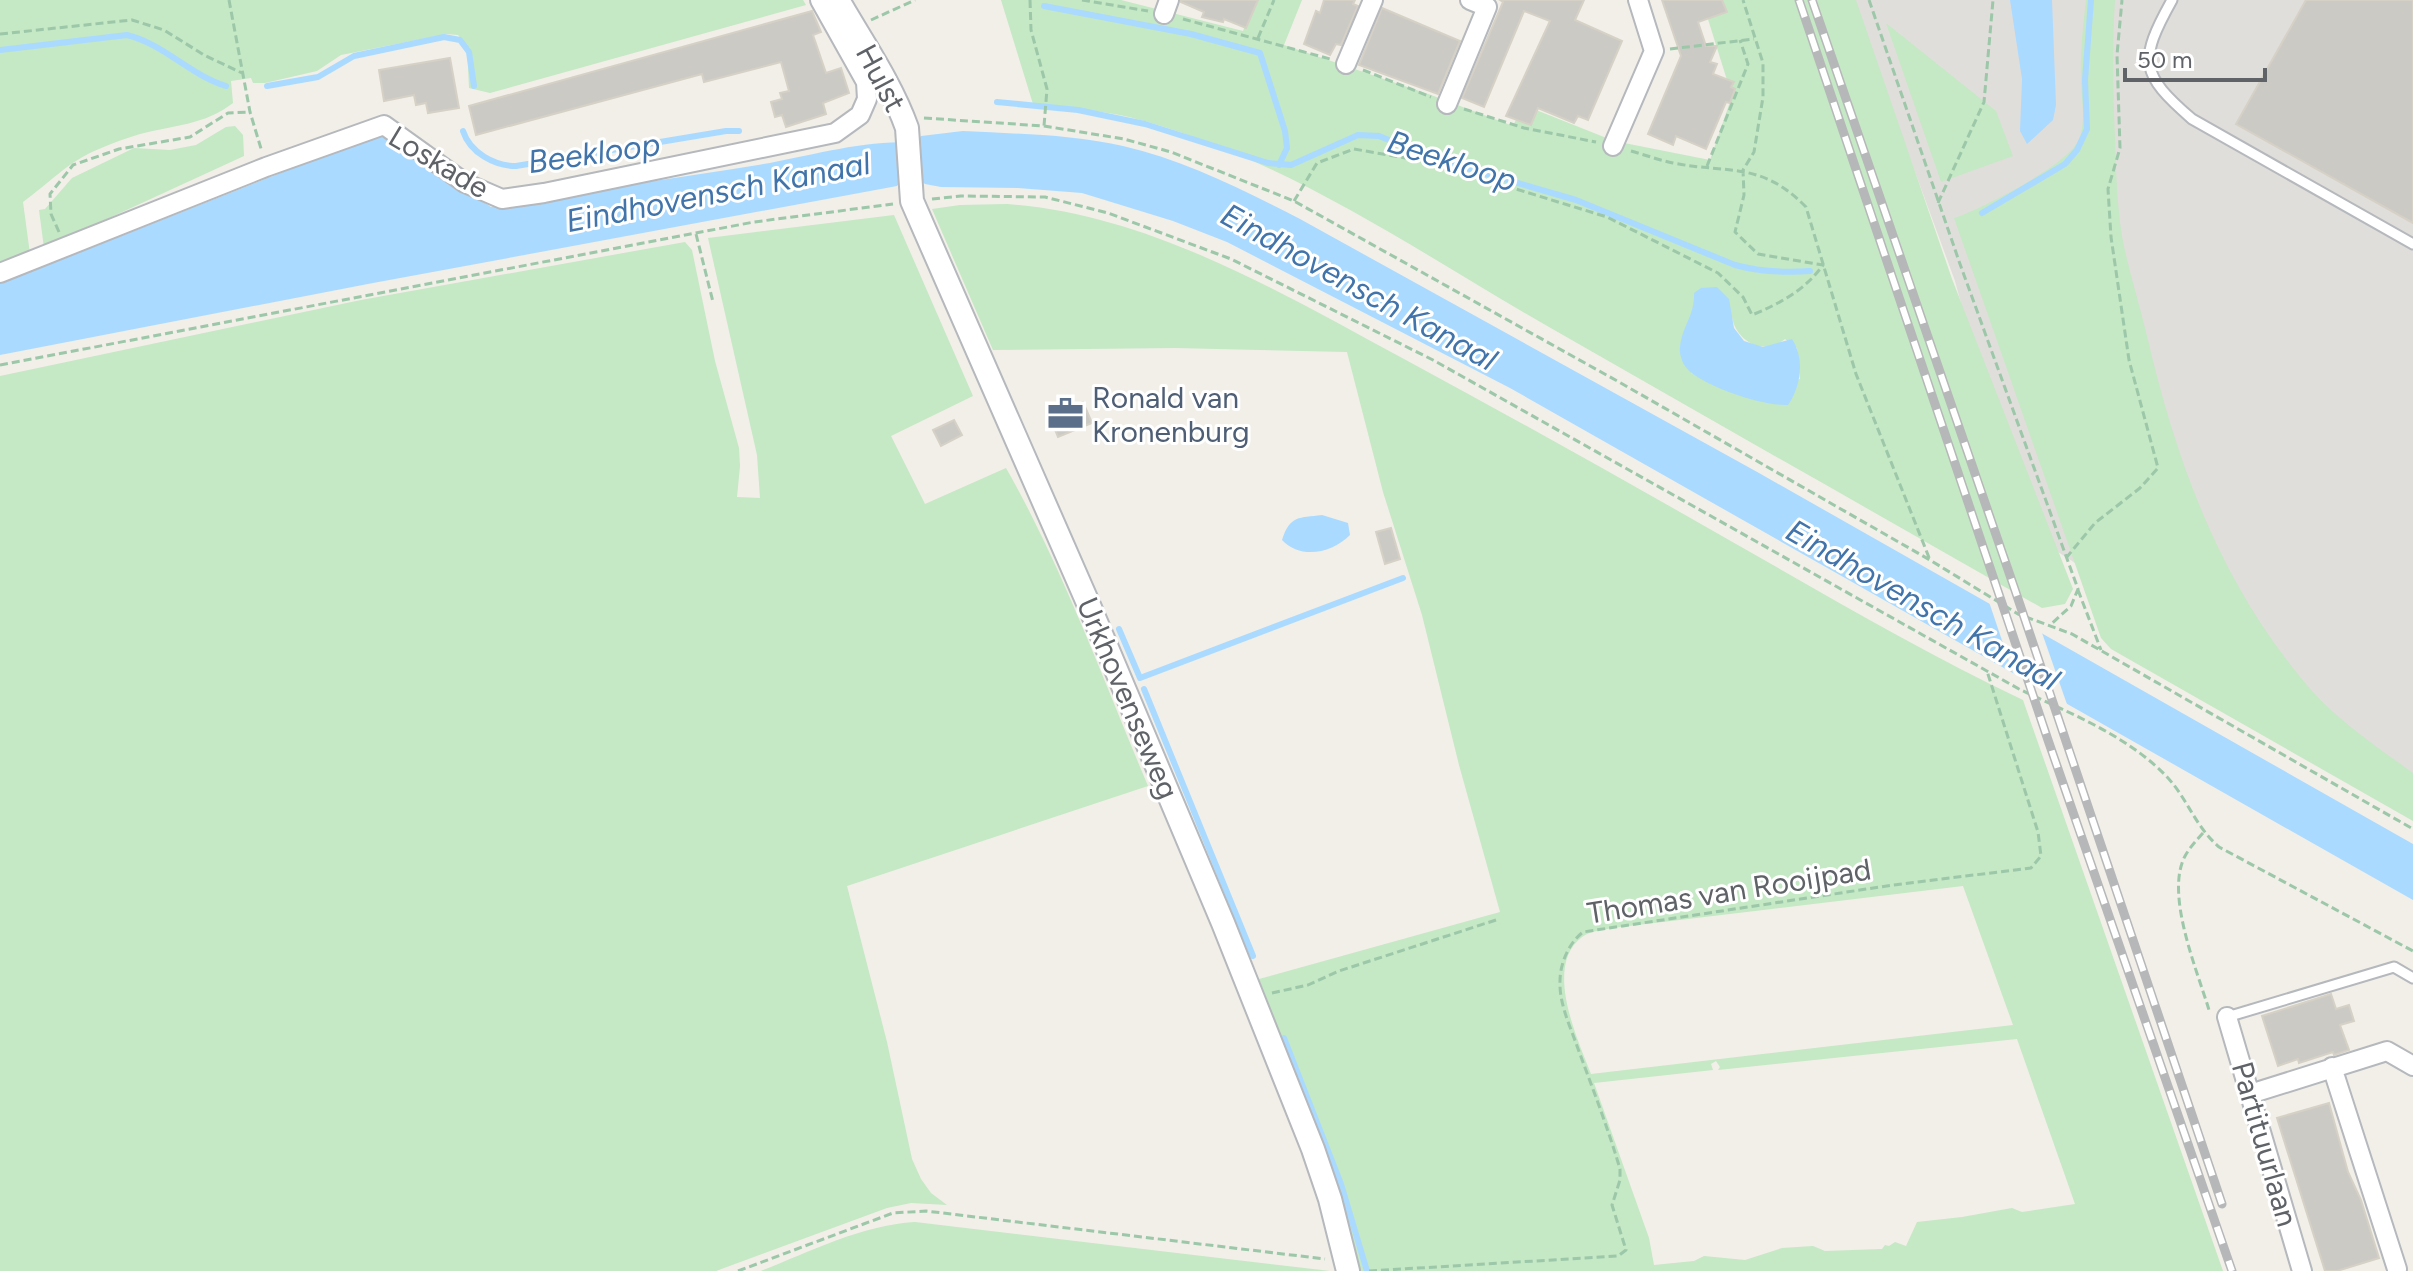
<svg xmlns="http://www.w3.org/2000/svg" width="2413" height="1271" viewBox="0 0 2413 1271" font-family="Figtree,sans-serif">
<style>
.industrial{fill:#e0deda}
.green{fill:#c5e8c5;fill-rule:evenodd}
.water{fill:#aadaff}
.pier{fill:#f1efe8}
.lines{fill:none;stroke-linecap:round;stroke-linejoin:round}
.stream{stroke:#aadaff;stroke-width:6}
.building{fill:#cccac5;stroke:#d6d1c6;stroke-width:2}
.service-casing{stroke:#b5b8bc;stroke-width:13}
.minor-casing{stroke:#b5b8bc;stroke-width:22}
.tertiary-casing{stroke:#b5b8bc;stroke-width:26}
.path{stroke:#9cc7a9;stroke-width:3;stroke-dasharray:8 4;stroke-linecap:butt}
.service{stroke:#fff;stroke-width:9}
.minor{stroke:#fff;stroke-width:18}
.tertiary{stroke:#fff;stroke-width:22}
.rail-casing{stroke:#b6b7b8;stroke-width:9}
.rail{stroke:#fff;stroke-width:6;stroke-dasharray:18;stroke-linecap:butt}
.labels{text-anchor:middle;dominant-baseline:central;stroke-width:6;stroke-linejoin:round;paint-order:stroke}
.street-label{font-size:30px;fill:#5f6368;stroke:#fff}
.service-label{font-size:30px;fill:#4e5e75;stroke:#fff;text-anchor:start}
.water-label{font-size:32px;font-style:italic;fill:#4174aa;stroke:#fff}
</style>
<rect width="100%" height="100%" fill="#f1efe8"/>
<path class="industrial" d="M1852,0h561v780l-355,-228 -43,-49 -60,-222z"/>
<path class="green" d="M0,0h803l3,5 -316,88 -21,-5 -2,-42 -9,-11 -11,-1 -106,21 -24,16 -52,12h-12l-2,-5 -20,3 2,22c-28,22 -59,22 -93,31 -13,4 -28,9 -41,15 -29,11 -51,35 -76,53l7,52 -30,10z
M1001,0h120l122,31 12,-31h47l-18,45 147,50 82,31 10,-21 3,1 88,35 96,19 22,-64 -30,-96h154l96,279 121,310 -8,15 -23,4c-165,-94 -329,-187 -493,-281 -136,-78 -267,-171 -420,-210 -32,-7 -64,-10 -96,-13zM1695,308l37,9c4,24 32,40 53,22l12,9 3,31 -57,16 -52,-22 2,-58z
M2086,0h29c-3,47 -2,92 0,139 1,32 2,65 7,97 6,33 17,66 25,100 30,128 73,246 159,348 30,36 70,62 107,89v48l-302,-172 -10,-11 -147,-420c27,-9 112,-52 124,-77 9,-18 3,-41 3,-61 -1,-26 2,-54 5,-80z
M1886,23l110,88 17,45 -72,26z
M235,126l8,9 1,21 -200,92 -5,-38 6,-1 27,-31 62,-30 36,2 26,-5 30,-18z
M1007,204c143,10 274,89 397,155 111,60 222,122 332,185 95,54 188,109 287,156l200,571h-863l-28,-100 -73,-192 241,-67 -41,-147 -37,-150 -39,-123 -36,-140 -172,-4 -182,2 -61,-141 28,-4zM1963,886l50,139 -422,49c-13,-34 -48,-108 -9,-137 8,-6 21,-7 30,-9zM2017,1039l58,165 -53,8 -10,-4 -50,9 -45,5 -11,24 -11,-4 -6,4 -4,-1 -3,4 -57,2 -12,-5 -31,2 -37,12 -41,-4 -10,5 -40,4 -5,-27 -55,-155 119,-13 -2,-6 5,-3 4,6 -2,3z
M894,215l79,181 -82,40 34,68 81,-36c56,98 98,214 142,318l-301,100 40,156 25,117 9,20 10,14 16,12 -36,-2 -24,5 -171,63h-716v-895l361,-76 324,-58 7,8 23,111 24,87 1,18 -3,31 23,1 -3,-43 -49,-217z
M915,1222l415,49h-569c48,-19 101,-46 154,-49z"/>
<path class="water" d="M2010,0h42l4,105 -3,15 -26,24 -7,-13 2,-52z
M963,131c53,3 107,3 160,15 62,14 120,44 177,73l459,254 654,371v56l-903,-512 -283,-146 -54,-21 -91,-28 -64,-5 -77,-1 -16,-3 -7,-6h-14l-7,8 -524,97 -373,72v-71l382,-151 109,74c89,-17 178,-27 267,-42 48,-8 111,-27 158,-22l5,-7z
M1717,287l12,12 5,29 10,13 19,6 29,-8c13,20 9,47 -4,66 -25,1 -74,-16 -95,-31 -9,-6 -14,-17 -13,-27 2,-21 15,-32 14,-54l7,-5z
M1322,515l26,8 2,12c-18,18 -49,25 -68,5 8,-25 17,-22 40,-25z"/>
<path class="pier" d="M1988,599l53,31 28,80 -54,-31z"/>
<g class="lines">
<path class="stream" d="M1044,6l147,28 69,19 25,78 2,17 -8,17
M0,50l127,-15c37,9 63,40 99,51
M267,86l51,-9 36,-21 90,-19 16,3 9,12 5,34
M997,102l81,8 67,14 123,39 23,2 67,-30 21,1 60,24 137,40 159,65c26,7 48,8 75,6
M463,131c7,22 32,35 53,35l210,-35h13
M1982,213l83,-49 12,-14 10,-21 -2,-49 6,-80
M1119,629l21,49 263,-100
M1144,689l109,267
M1284,1038l57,146 26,87"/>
</g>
<path class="building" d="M1181,0h77l-12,28 -22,-9 -1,3 -21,-5 2,-5 -23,-10z
M1324,0h31l-2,4 5,2 -17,39 -5,-1 -6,11 -26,-11 12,-33 4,2z
M1500,0h84l-9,20 47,21 -34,79 -10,-4 -4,7 -36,-15 -7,17 -25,-9 44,-95 -26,-10 -40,96 -22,-9 41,-96z
M1662,0h60l5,12 -29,10 8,24h11l-7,16 7,2 -4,10 21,8 -3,5 4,2 -5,14 -4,-1 -20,47 -30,-13 -3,9 -25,-11 33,-78z
M2306,0h107v223l-177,-99z
M1382,8l78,33 -22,53 -79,-29z
M812,11l9,21 -8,3 13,38 15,-5 8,25 -26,10 3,11 -40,13 -4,-12 -7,2 -4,-15 11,-3 -2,-6 9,-2 -8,-29 -77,20 -2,-8 -226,61 -7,-29z
M450,58l9,50 -31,5 -2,-10 -10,2 -2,-10 -30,6 -5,-31z
M1083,402l9,21 -34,14 -9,-22z
M954,420l8,15 -21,11 -8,-16z
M1391,528l9,31 -15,5 -9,-32z
M2331,994l5,15 13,-4 5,16 -14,4 9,25 -15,5 -1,-3 -34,11 -1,-4 -20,7 -16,-50z
M2329,1103l19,69 13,28 18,58 -42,13h-12l-48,-153z"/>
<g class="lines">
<defs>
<path id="service" d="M2172,0c-34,61 -32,74 20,119l221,125
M2227,1017l167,-50 19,11"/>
<path id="minor" d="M1164,14l5,-14
M1346,64l27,-64
M1447,104l40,-97 -17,-7
M1613,146l41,-95 -16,-51
M0,273l266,-106 118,-42 81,58 37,16 42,-6 291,-60 25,-18 7,-16 -1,-17 -46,-82
M2227,1017l75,254
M2332,1067l65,202
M2250,1094l137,-43 26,15"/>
<path id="tertiary" d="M838,0c24,42 53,83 69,128l5,73 176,402 135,320 90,226 17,50 18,72"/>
</defs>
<use href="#service" class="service-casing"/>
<use href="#minor" class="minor-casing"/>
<use href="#tertiary" class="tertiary-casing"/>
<path class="path" d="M229,0l21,112 12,40
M1030,0l1,30 16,59 -3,37
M1082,0l66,11
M1869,0l91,264 118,325 -7,17 -22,20
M1183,19l147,40
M871,20l44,-20
M0,34l132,-14 32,10 40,25 38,18
M1258,38l16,-38
M1670,49l84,-10
M1363,70l68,27
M1464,109l60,19 72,14
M924,118l120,8 80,13 47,13 123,49 325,181 311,178 88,54 54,20 341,195
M1631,151c14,4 28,9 42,12 56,11 88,-2 133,44l50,167 74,186
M1707,166l41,-102 -8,-24
M932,199l29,-3 84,1 63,16 123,46 202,101 586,329c50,24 110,47 149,89 20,22 27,48 51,69l194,104
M1294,201l23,-38 37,-14 74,13 179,55 111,56 25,24 9,18c29,-12 53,-25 71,-50l-65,-11 -23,-22 9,-37 -1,-25 11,-18 9,-55v-34l-20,-63
M1938,203l46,-101 9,-102
M59,232l-8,-18 -1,-20 23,-29 46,-16 71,-12 38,-24 22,-1
M696,234l17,68
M0,365l754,-143 139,-18
M2066,558l29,-35 45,-35 18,-20 -29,-108 -18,-123 -3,-48 12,-41 -3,-93 5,-55
M2078,590l23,60
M2203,833c-7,8 -14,15 -19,25 -18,39 13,112 25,152
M1272,993l36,-8 31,-14 157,-51
M738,1271l155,-58 33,-2 399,48
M1369,1271l249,-15 8,-6 -14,-45 8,-25v-11c-12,-41 -28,-82 -43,-123 -7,-20 -18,-43 -17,-65 0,-18 9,-38 23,-49l310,-47 138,-17 10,-12 -3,-24 -51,-161"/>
<use href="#service" class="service"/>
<use href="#minor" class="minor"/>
<use href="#tertiary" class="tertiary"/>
<defs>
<path id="rail" d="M1799,0l249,740 184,531
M1812,0l202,587 208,617"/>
</defs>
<use href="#rail" class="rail-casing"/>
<use href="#rail" class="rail"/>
</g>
<defs>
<symbol id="office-bare" viewBox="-9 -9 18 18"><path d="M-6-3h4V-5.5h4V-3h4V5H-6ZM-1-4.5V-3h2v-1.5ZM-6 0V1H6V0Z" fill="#5c6f8a" stroke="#fff" stroke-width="2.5" paint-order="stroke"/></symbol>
</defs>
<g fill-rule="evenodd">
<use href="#office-bare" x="1040" y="388" width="51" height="51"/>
</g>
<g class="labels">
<g class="street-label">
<text transform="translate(881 78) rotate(62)">Hulst</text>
<text transform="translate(439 162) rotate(31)">Loskade</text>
<text transform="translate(1128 698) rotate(67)">Urkhovenseweg</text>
<text transform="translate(1729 891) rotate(-9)">Thomas van Rooijpad</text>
<text transform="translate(2265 1144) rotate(74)">Partituurlaan</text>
</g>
<g class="service-label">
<text x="1092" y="397">Ronald van<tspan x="1092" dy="34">Kronenburg</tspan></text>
</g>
<g class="water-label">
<text transform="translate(594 153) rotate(-8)">Beekloop</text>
<text transform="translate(1452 161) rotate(18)">Beekloop</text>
<text transform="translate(718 192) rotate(-11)">Eindhovensch Kanaal</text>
<text transform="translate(1359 287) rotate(29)">Eindhovensch Kanaal</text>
<text transform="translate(1923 605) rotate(30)">Eindhovensch Kanaal</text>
</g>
</g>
<path d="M2125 68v12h140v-12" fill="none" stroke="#5f6368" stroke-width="4"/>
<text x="2137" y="68" font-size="24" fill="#5f6368" stroke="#ffffff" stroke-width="6" paint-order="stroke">50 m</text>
</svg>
